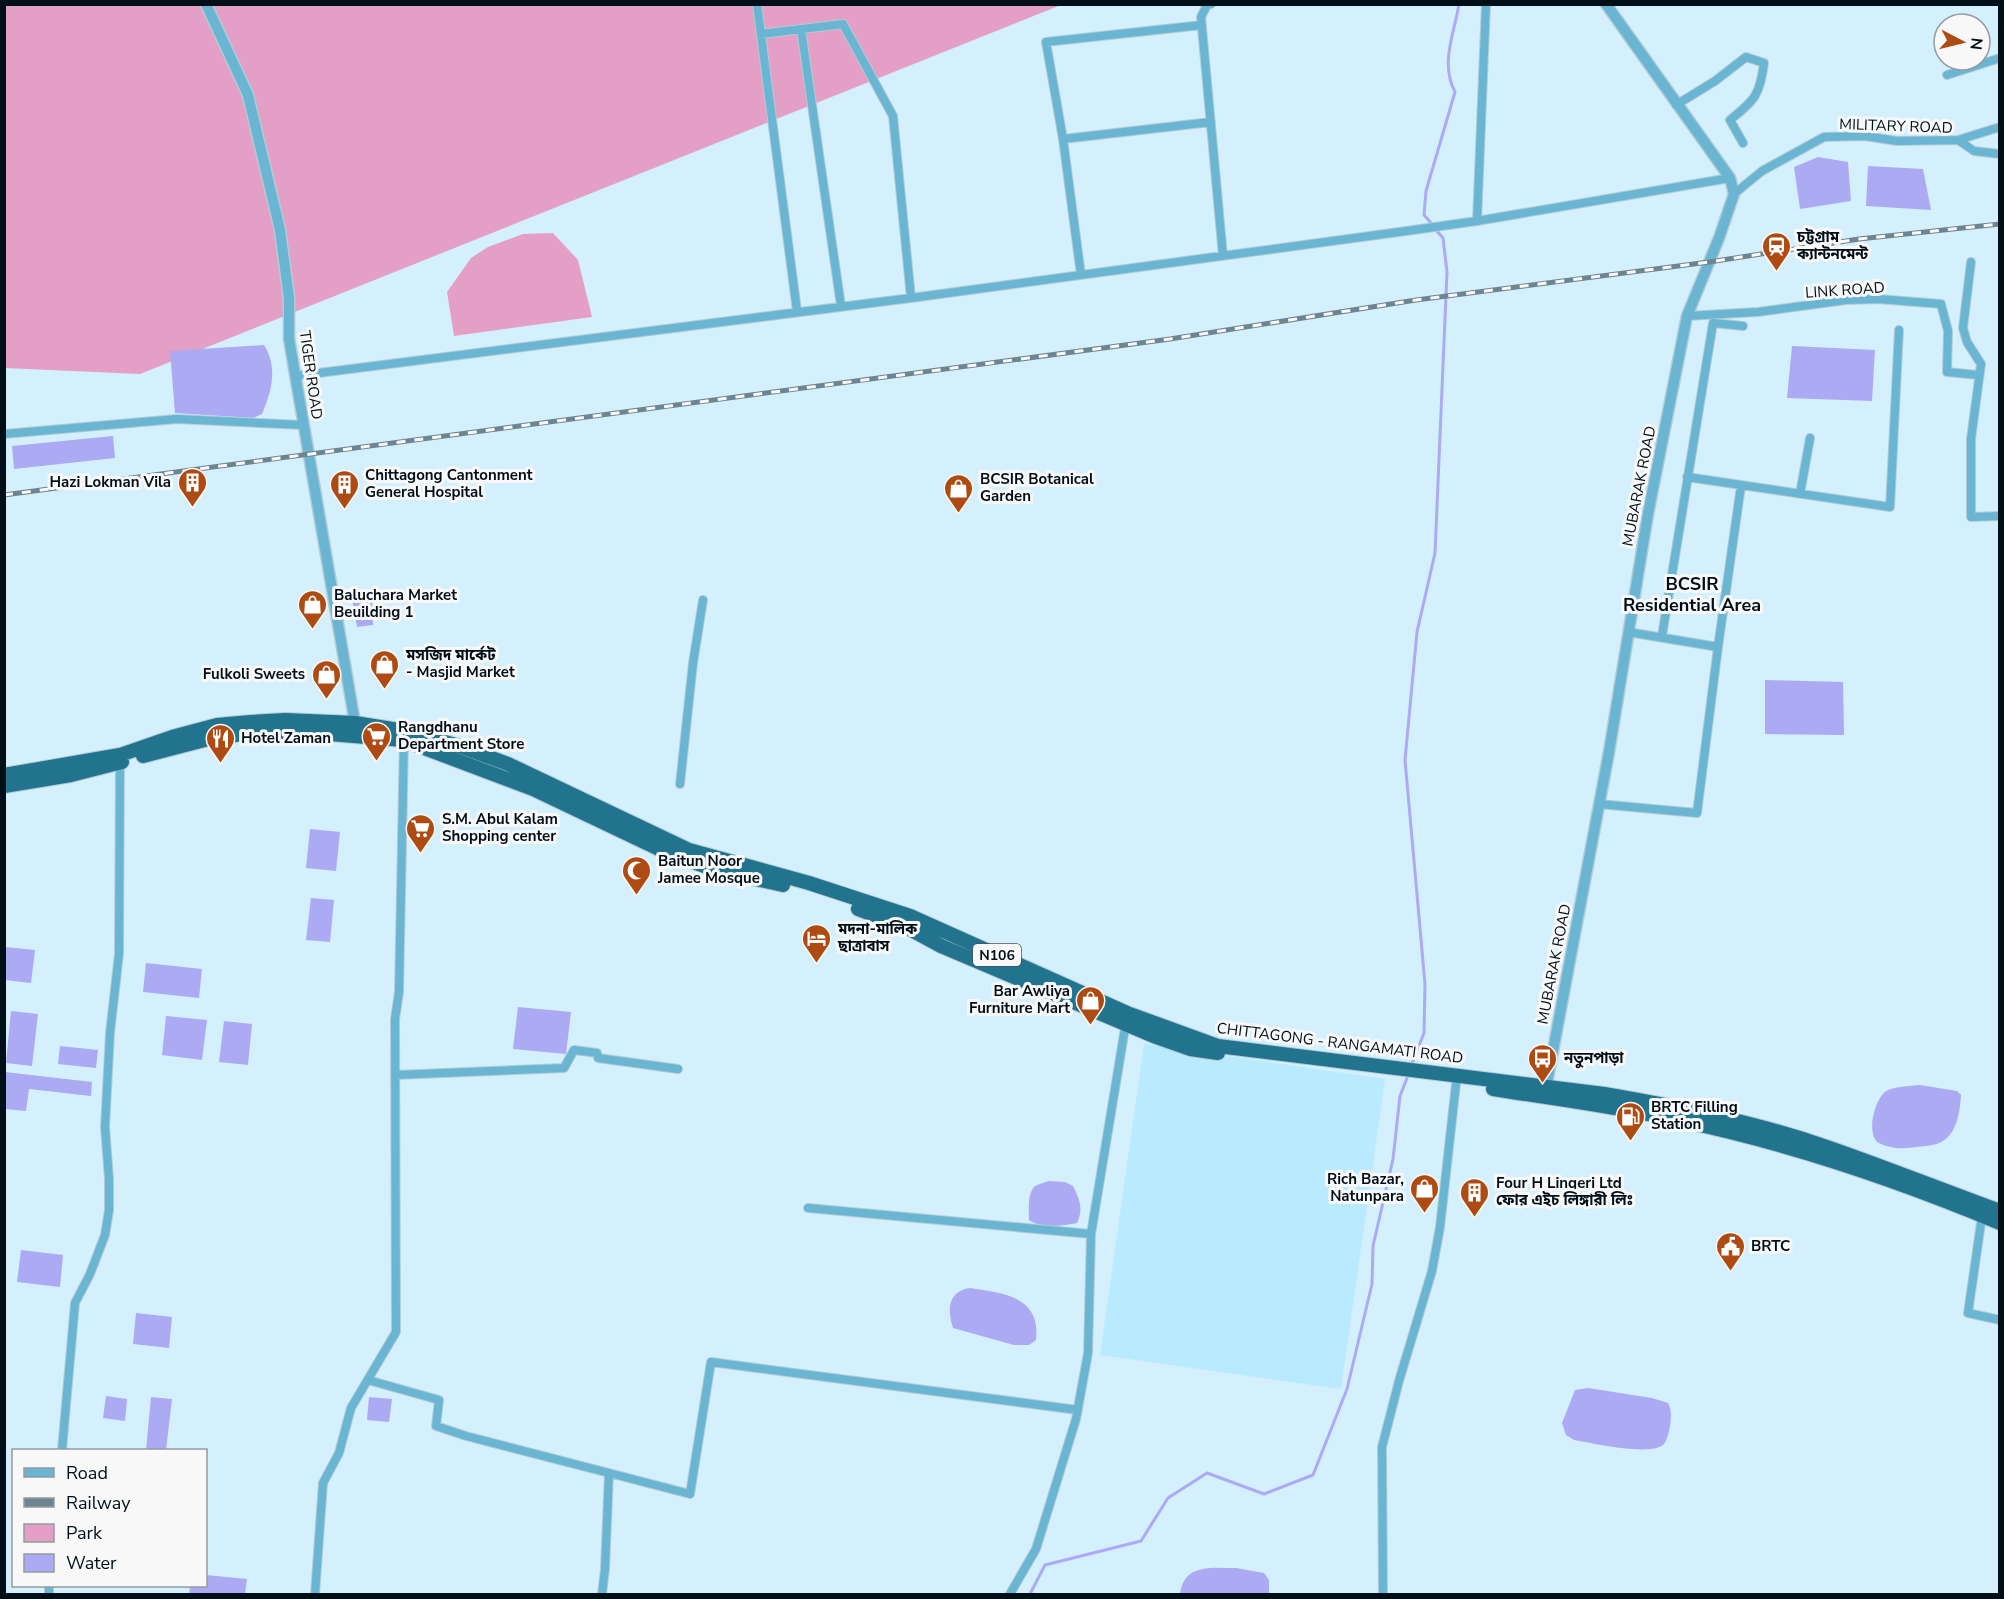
<svg xmlns="http://www.w3.org/2000/svg" width="2004" height="1599" viewBox="0 0 2004 1599" font-family="'Nunito Sans','Noto Sans Bengali',sans-serif">
<style>
.built{fill:#baeafe}
.green{fill:#e39fc5}
.water{fill:#acaaf2}
.lines{fill:none;stroke-linecap:round;stroke-linejoin:round}
.stream{stroke:#acaaf2;stroke-width:3}
.minor-casing{stroke:#b2ccd7;stroke-width:10}
.tertiary-casing{stroke:#b2ccd7;stroke-width:13}
.trunk-casing{stroke:#b2ccd7;stroke-width:16}
.minor{stroke:#6ab5d1;stroke-width:8}
.tertiary{stroke:#6ab5d1;stroke-width:10}
.trunk{stroke:#21738e;stroke-width:14}
.rail-casing{stroke:#6e848e;stroke-width:5}
.rail{stroke:#f8f8f8;stroke-width:3;stroke-dasharray:9;stroke-linecap:butt}
.labels{text-anchor:middle;dominant-baseline:central;stroke-width:6;stroke-linejoin:round;paint-order:stroke}
.shield{fill:#f8f8f8;stroke:#4a555a;stroke-width:1.5}
.shield-label{font-size:14px;font-weight:bold;fill:#000f17}
.street-label{font-size:15px;fill:#000f17;stroke:#f8f8f8}
.poi-label{font-size:15px;font-weight:bold;fill:#000f17;stroke:#f8f8f8;text-anchor:start}
.quarter-label{font-size:18px;font-weight:bold;fill:#000f17;stroke:#f8f8f8}
</style>
<rect width="100%" height="100%" fill="#d4f0fc"/>
<path class="built" d="M1144,1044l241,35 -44,310 -241,-34z"/>
<path class="green" d="M5,5h1056l-921,369 -135,-6z
M553,233l25,27 14,57 -138,19 -7,-44 24,-34 17,-11 35,-13z"/>
<path class="water" d="M1818,157l30,5 3,39 -51,8 -6,-42z
M1868,166l55,3 8,41 -65,-4z
M264,345c14,22 8,46 -2,69l-9,4 -78,-5 -5,-62z
M1792,346l83,4 -3,51 -85,-3z
M113,436l2,22 -101,11 -2,-23z
M352,598h20l1,27 -16,2z
M1765,680l78,2 1,53 -79,-1z
M310,829l30,3 -4,39 -30,-3z
M311,898l23,2 -4,42 -24,-2z
M5,947l30,3 -4,33 -26,-3z
M146,963l56,6 -3,29 -56,-6z
M518,1007l53,5 -5,42 -53,-5z
M11,1011l27,3 -6,52 -26,-3z
M166,1016l41,4 -5,40 -40,-5z
M224,1021l28,3 -4,41 -29,-3z
M60,1046l38,4 -2,18 -38,-4z
M5,1072l87,10 -1,14 -62,-7 -3,22 -21,-2z
M1920,1085l37,6 4,4c-1,16 -4,41 -22,48 -7,3 -15,3 -23,4 -11,2 -26,2 -37,-4 -14,-8 -4,-47 9,-53 10,-4 22,-4 32,-5z
M1049,1181l16,1 8,4c6,12 11,23 4,37 -14,3 -35,6 -48,-3 0,-9 -2,-27 6,-34 4,-2 10,-4 14,-5z
M21,1250l42,5 -3,32 -43,-5z
M970,1288c33,5 71,8 66,52l-7,5h-15l-61,-17c-6,-18 -5,-37 17,-40z
M136,1313l36,4 -3,31 -36,-4z
M1588,1388l64,10 16,5c4,7 3,15 2,23 -1,6 -3,14 -6,18 -12,13 -72,-1 -90,-4l-8,-5 -4,-12 13,-33z
M106,1396l21,3 -2,22 -22,-3z
M151,1397l21,2 -6,51h-20z
M369,1397l23,2 -3,23 -22,-2z
M1236,1568l28,5 5,7v14h-89c4,-31 32,-26 56,-26z
M206,1575l41,4 -2,15h-56l1,-8h16z"/>
<g class="lines">
<path class="stream" d="M1432,224l-8,-9 2,-24 29,-99c-15,-29 -1,-57 4,-88
M1411,1066l13,-33 1,-49 -20,-224 12,-128 18,-79 12,-281 -4,-34 -7,-8
M1030,1594l15,-29 96,-24 27,-43 39,-25 57,21 49,-19 34,-86 25,-105 1,-38 20,-87 7,-63 9,-23"/>
<defs>
<path id="minor" d="M757,4l40,307
M1211,4l-4,1 -6,12 22,239
M801,29l40,277
M761,34l82,-10 50,92 18,182
M1947,75l53,-17
M1676,105l39,-24 31,-24 18,6c-4,32 -9,37 -34,57l13,23
M1063,139l148,-17
M1958,140l42,-13
M1734,194l28,-23 62,-34 41,-1 32,5 61,-1 16,11 26,3
M1477,221l9,-217
M1971,262l-8,66 4,14 14,22 -10,75v78l29,-1
M1081,275l-18,-136 -17,-97 156,-17
M1687,316l71,-4 88,-12 32,-1 63,5 7,27 -1,41 31,3
M295,376l616,-78 488,-66 78,-11 253,-43
M4,434l173,-15 126,6
M1687,477l203,30 9,-177
M1800,494l10,-56
M1628,632l90,15
M1662,636l51,-313 30,3
M680,784l13,-121 10,-63
M1599,804l98,9 21,-166 23,-161
M395,1075l169,-7 10,-18 23,3 1,5 80,11
M808,1208l283,26
M1982,1216l-14,97 32,7
M368,1380l71,20 -3,26 30,10 143,37 -4,96 -3,25
M62,1450l13,-147 15,-29 15,-39 4,-25v-31l-4,-52 5,-94 9,-79 1,-196
M609,1473l81,21 21,-132 367,48
M49,1594v-8
M315,1594l8,-111 16,-30 12,-45 45,-76 -1,-313 4,-27 5,-254
M1010,1594l26,-45 40,-130 12,-66 3,-119 35,-212
M1383,1594l-1,-147 17,-66 33,-110 8,-44 17,-152"/>
<path id="tertiary" d="M206,4l42,91 32,135 9,68v41l66,384
M1546,1088l63,-336 39,-238 39,-198 32,-78 15,-44 -4,-16 -124,-174"/>
<path id="trunk" d="M143,756l73,-19 47,-5h42l98,8 130,49 126,60 53,20 71,16
M4,775l116,-20 52,-18 45,-12 34,-3 34,-2 70,3 50,8 54,15 49,18 181,86 120,33 101,33 217,97 91,33 386,48c75,13 151,28 223,53 58,20 115,43 173,64
M4,786l67,-11 51,-13
M858,909l50,19 33,18 215,91 34,12 28,4
M1493,1089c63,10 127,18 189,32 109,23 215,59 318,102"/>
</defs>
<use href="#minor" class="minor-casing"/>
<use href="#tertiary" class="tertiary-casing"/>
<use href="#trunk" class="trunk-casing"/>
<use href="#minor" class="minor"/>
<use href="#tertiary" class="tertiary"/>
<use href="#trunk" class="trunk"/>
<defs>
<path id="rail" d="M4,495l1166,-156 246,-39 293,-38 150,-23 141,-15"/>
</defs>
<use href="#rail" class="rail-casing"/>
<use href="#rail" class="rail"/>
</g>
<defs>
<symbol id="station-pin" viewBox="-11 -11 22 30"><path d="M0 17L-7.5 6A9.5 9.5 0 1 1 7.5 6Z" fill="#ae4b13" stroke="#f8f8f8"/><path d="M-3-6H3Q5-6 5-4V2Q5 4 3 4L4.5 6H3L1.5 4h-3L-3 6H-4.5L-3 4Q-5 4-5 2V-4Q-5-6-3-6ZM-3.5-4v3h7v-3ZM-3.5 1v1.5H-2V1ZM2 1v1.5H3.5V1Z" fill="#fff"/></symbol>
<symbol id="building-pin" viewBox="-11 -11 22 30"><path d="M0 17L-7.5 6A9.5 9.5 0 1 1 7.5 6Z" fill="#ae4b13" stroke="#f8f8f8"/><path d="M-4-6H4V6H1V3H-1V6H-4ZM-2.5-4.3h1.7v1.8h-1.7ZM.8-4.3h1.7v1.8H.8ZM-2.5-1h1.7V.8h-1.7ZM.8-1h1.7V.8H.8Z" fill="#fff"/></symbol>
<symbol id="shop-pin" viewBox="-11 -11 22 30"><path d="M0 17L-7.5 6A9.5 9.5 0 1 1 7.5 6Z" fill="#ae4b13" stroke="#f8f8f8"/><path d="M-5-2.5h2.3a2.7 3.5 0 0 1 5.4 0H5L5.5 6h-11ZM-1.5-2.5h3a1.5 2.3 0 0 0-3 0Z" fill="#fff"/></symbol>
<symbol id="supermarket-pin" viewBox="-11 -11 22 30"><path d="M0 17L-7.5 6A9.5 9.5 0 1 1 7.5 6Z" fill="#ae4b13" stroke="#f8f8f8"/><path d="M-6-5.5h2.5l.6 2H6L4.5 2H-2.5L-4.4-4H-6ZM-1.5 3.2a1.3 1.3 0 1 0 .1 0ZM3 3.2a1.3 1.3 0 1 0 .1 0Z" fill="#fff"/></symbol>
<symbol id="restaurant-pin" viewBox="-11 -11 22 30"><path d="M0 17L-7.5 6A9.5 9.5 0 1 1 7.5 6Z" fill="#ae4b13" stroke="#f8f8f8"/><path d="M-5-6h1v4h1v-4h1v4h1v-4h1v5L-1.5 .5V6h-2V.5L-5-1ZM5-6V6H3V1.5H1.5Q1.5-4 5-6Z" fill="#fff"/></symbol>
<symbol id="mosque-pin" viewBox="-11 -11 22 30"><path d="M0 17L-7.5 6A9.5 9.5 0 1 1 7.5 6Z" fill="#ae4b13" stroke="#f8f8f8"/><path d="M3.5-4.9A6 6 0 1 0 3.5 4.9A5 5 0 1 1 3.5-4.9Z" fill="#fff"/></symbol>
<symbol id="hotel-pin" viewBox="-11 -11 22 30"><path d="M0 17L-7.5 6A9.5 9.5 0 1 1 7.5 6Z" fill="#ae4b13" stroke="#f8f8f8"/><path d="M-6-4.5h1.5V1H6V5H4.5V3h-9V5H-6ZM-4 0a1.8 1.8 0 1 1 3.6 0ZM.5 0V-2.5h3Q6-2.5 6 0Z" fill="#fff"/></symbol>
<symbol id="bus-pin" viewBox="-11 -11 22 30"><path d="M0 17L-7.5 6A9.5 9.5 0 1 1 7.5 6Z" fill="#ae4b13" stroke="#f8f8f8"/><path d="M-5-6H5V4H4V6H2V4H-2V6H-4V4H-5ZM-3.5-4V0h7V-4ZM-3.5 1.2v1.5H-2V1.2ZM2 1.2v1.5H3.5V1.2Z" fill="#fff"/></symbol>
<symbol id="fuel-pin" viewBox="-11 -11 22 30"><path d="M0 17L-7.5 6A9.5 9.5 0 1 1 7.5 6Z" fill="#ae4b13" stroke="#f8f8f8"/><path d="M-5.5-6h7V0h2V4h1.3V-2.5L3-4.5l.8-.8L6-3V5H2.5V1h-1V6h-7ZM-4.2-4.7v3.2H.2V-4.7Z" fill="#fff"/></symbol>
<symbol id="civic-pin" viewBox="-11 -11 22 30"><path d="M0 17L-7.5 6A9.5 9.5 0 1 1 7.5 6Z" fill="#ae4b13" stroke="#f8f8f8"/><path d="M-.6-6.5H3V-4.5H.6V-3L4-1V1h2V6H-6V1h2V-1L-.6-3ZM-1.2 2.5V6h2.4V2.5Z" fill="#fff"/></symbol>
</defs>
<g fill-rule="evenodd">
<use href="#station-pin" x="1760" y="230" width="33" height="45"/>
<use href="#building-pin" x="176" y="466" width="33" height="45"/>
<use href="#building-pin" x="328" y="468" width="33" height="45"/>
<use href="#shop-pin" x="942" y="472" width="33" height="45"/>
<use href="#shop-pin" x="296" y="588" width="33" height="45"/>
<use href="#shop-pin" x="368" y="648" width="33" height="45"/>
<use href="#shop-pin" x="310" y="658" width="33" height="45"/>
<use href="#supermarket-pin" x="360" y="720" width="33" height="45"/>
<use href="#restaurant-pin" x="204" y="722" width="33" height="45"/>
<use href="#supermarket-pin" x="404" y="812" width="33" height="45"/>
<use href="#mosque-pin" x="620" y="854" width="33" height="45"/>
<use href="#hotel-pin" x="800" y="922" width="33" height="45"/>
<use href="#shop-pin" x="1074" y="984" width="33" height="45"/>
<use href="#bus-pin" x="1526" y="1042" width="33" height="45"/>
<use href="#fuel-pin" x="1614" y="1100" width="33" height="45"/>
<use href="#shop-pin" x="1408" y="1172" width="33" height="45"/>
<use href="#building-pin" x="1458" y="1176" width="33" height="45"/>
<use href="#civic-pin" x="1714" y="1230" width="33" height="45"/>
</g>
<g class="labels">
<rect class="shield" x="973" y="944" width="48" height="22" rx="4.5"/>
<g class="shield-label">
<text x="997" y="955">N106</text>
</g>
<g class="street-label">
<text transform="translate(1896 126) rotate(2)">MILITARY ROAD</text>
<text transform="translate(1845 290) rotate(-4)">LINK ROAD</text>
<text transform="translate(311 375) rotate(82)">TIGER ROAD</text>
<text transform="translate(1639 486) rotate(-79)">MUBARAK ROAD</text>
<text transform="translate(1554 964) rotate(-79)">MUBARAK ROAD</text>
<text transform="translate(1340 1043) rotate(7)">CHITTAGONG - RANGAMATI ROAD</text>
</g>
<g class="poi-label">
<text x="1797" y="237">চট্টগ্রাম<tspan x="1797" dy="17">ক্যান্টনমেন্ট</tspan></text>
<text x="365" y="475">Chittagong Cantonment<tspan x="365" dy="17">General Hospital</tspan></text>
<text x="980" y="479">BCSIR Botanical<tspan x="980" dy="17">Garden</tspan></text>
<text x="171" y="482" text-anchor="end">Hazi Lokman Vila</text>
<text x="334" y="595">Baluchara Market<tspan x="334" dy="17">Beuilding 1</tspan></text>
<text x="406" y="655">মসজিদ মার্কেট<tspan x="406" dy="17">- Masjid Market</tspan></text>
<text x="305" y="674" text-anchor="end">Fulkoli Sweets</text>
<text x="398" y="727">Rangdhanu<tspan x="398" dy="17">Department Store</tspan></text>
<text x="241" y="738">Hotel Zaman</text>
<text x="442" y="819">S.M. Abul Kalam<tspan x="442" dy="17">Shopping center</tspan></text>
<text x="658" y="861">Baitun Noor<tspan x="658" dy="17">Jamee Mosque</tspan></text>
<text x="838" y="929">মদনা-মালিক<tspan x="838" dy="17">ছাত্রাবাস</tspan></text>
<text x="1070" y="991" text-anchor="end">Bar Awliya<tspan x="1070" dy="17">Furniture Mart</tspan></text>
<text x="1564" y="1058">নতুনপাড়া</text>
<text x="1651" y="1107">BRTC Filling<tspan x="1651" dy="17">Station</tspan></text>
<text x="1404" y="1179" text-anchor="end">Rich Bazar,<tspan x="1404" dy="17">Natunpara</tspan></text>
<text x="1496" y="1183">Four H Lingeri Ltd<tspan x="1496" dy="17">ফোর এইচ লিঙ্গারী লিঃ</tspan></text>
<text x="1751" y="1246">BRTC</text>
</g>
<g class="quarter-label">
<text x="1692" y="584">BCSIR<tspan x="1692" dy="21">Residential Area</tspan></text>
</g>
</g>
<rect width="2004" height="1599" fill="none" stroke="#000f17" stroke-width="12"/>
<rect x="12" y="1449" width="195" height="138" fill="#f8f8f8" stroke="#959b9e" stroke-width="1.5"/>
<rect x="24" y="1468" width="30" height="9" fill="#6ab5d1" stroke="#959b9e" stroke-width="1.5"/>
<text x="66" y="1479" font-size="18" fill="#000f17">Road</text>
<rect x="24" y="1498" width="30" height="9" fill="#6e848e" stroke="#959b9e" stroke-width="1.5"/>
<text x="66" y="1509" font-size="18" fill="#000f17">Railway</text>
<rect x="24" y="1524" width="30" height="18" fill="#e39fc5" stroke="#959b9e" stroke-width="1.5"/>
<text x="66" y="1539" font-size="18" fill="#000f17">Park</text>
<rect x="24" y="1554" width="30" height="18" fill="#acaaf2" stroke="#959b9e" stroke-width="1.5"/>
<text x="66" y="1569" font-size="18" fill="#000f17">Water</text>
<g transform="translate(1962 42) rotate(97)"><circle r="28" fill="#f8f8f8" stroke="#959b9e" stroke-width="1.5"/>
<path d="M0-4.5L10 22L0 15L-10 22Z" fill="#ae4b13"/>
<text y="-9" font-size="16" font-weight="bold" text-anchor="middle" fill="#000f17">N</text>
</g>
</svg>
